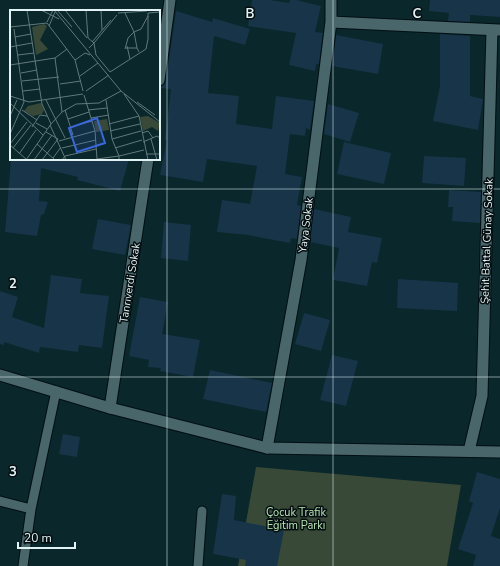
<svg xmlns="http://www.w3.org/2000/svg" width="500" height="566" viewBox="0 0 500 566" font-family="'Nunito Sans',sans-serif">
<style>
.green{fill:#394938}
.building{fill:#173449}
.lines{fill:none;stroke-linecap:round;stroke-linejoin:round}
.service-casing{stroke:#000f12;stroke-width:11}
.minor-casing{stroke:#000f12;stroke-width:13}
.tertiary-casing{stroke:#000f12;stroke-width:13}
.service{stroke:#49666b;stroke-width:9}
.minor{stroke:#49666b;stroke-width:11}
.tertiary{stroke:#49666b;stroke-width:11}
.grid{fill:none;stroke:#e2f3f5;stroke-width:1;stroke-opacity:0.55}
.labels{text-anchor:middle;dominant-baseline:central;stroke-width:3;stroke-linejoin:round;paint-order:stroke}
.street-label{font-size:11px;fill:#e2f3f5;stroke:#040e10}
.park-label{font-size:11px;fill:#b6e4b3;stroke:#040e10}
.inset-road{fill:none;stroke:#60797c;stroke-width:1}
.view{fill:#3b67dc;fill-opacity:0.15;stroke:#3b67dc;stroke-width:2}
.inset-edge{fill:none;stroke:#e2f3f5;stroke-width:2}
.grid-label{font-size:13px;text-anchor:middle;font-weight:bold;fill:#e2f3f5;stroke:#040e10;stroke-width:3;stroke-linejoin:round;paint-order:stroke}
</style>
<rect width="100%" height="100%" fill="#0a272b"/>
<path class="green" d="M256,467l205,18 -14,81h-209z"/>
<path class="building" d="M252,0h18l19,3 1,-3h6l25,6 -6,26 8,1 -4,31h-3l-1,7 -26,-6 7,-32 -48,-7z
M430,0h70v17l-30,-2v7l-22,-1 1,-8 -20,-2z
M176,11l36,11 1,-4 37,11 -5,16 -31,-9 -6,57 31,3 -3,28 36,5 4,-33 38,5 -4,29 -4,-2 -1,8 -15,-2 -5,40 17,3 -5,28 4,1 -4,33 -6,-1 -1,5 -42,-8 -31,-3 5,-32 28,4 7,-38 -50,-7 -4,23 -43,-7 7,-35h-2l6,-51 -12,-1v-1l5,-2 2,-4z
M440,34l30,2v60l13,3 -5,31 -45,-9 7,-35z
M336,35l47,9 -5,30 -46,-8z
M328,104l31,9 -9,29 -26,-8z
M344,142l47,11 -7,31 -47,-10z
M424,156l42,2 -2,28 -42,-3z
M11,159h118l-9,32 -43,-11 1,-3 -37,-9 -2,33 9,1 -4,12 -3,1 -4,21 -32,-4z
M449,190l32,2 -1,31 -28,-2 1,-14h-5z
M314,209l37,8 -3,15 34,6 -5,25 -5,-1 -5,24 -34,-6 6,-32 -29,-6z
M98,219l33,6 -6,30 -33,-6z
M164,222l27,3 -3,36 -27,-3z
M51,275l31,4 -2,14 29,3 -7,52 -23,-3 -1,7 -38,-5 -1,6 -35,-11v3l-4,-1v-53l18,6 -6,20 32,11z
M398,279l60,4 -1,28 -60,-3z
M140,297l28,5 -6,32 38,6 -7,37 -33,-6 1,-3 -13,-1 1,-7 -20,-4z
M304,313l26,7 -9,31 -26,-7z
M332,355l26,6 -12,45 -26,-6z
M210,370l62,13 -6,29 -63,-13z
M63,434l17,3 -3,20 -18,-3z
M477,472l23,7v29l-9,28 9,3v27h-27l3,-11 -18,-6 15,-46 -4,-2z
M222,494l14,2 -2,24 50,10 -7,36h-32l1,-6 -33,-6z"/>
<g class="lines">
<defs>
<path id="service" d="M0,501l31,8
M23,566l8,-57 25,-118
M198,566l4,-55"/>
<path id="minor" d="M331,22l168,8
M159,80l11,-80
M110,408l38,-249
M267,448l34,-188 30,-238v-22
M469,451l13,-55 10,-366"/>
<path id="tertiary" d="M0,375l110,33 157,40 233,4"/>
</defs>
<use href="#service" class="service-casing"/>
<use href="#minor" class="minor-casing"/>
<use href="#tertiary" class="tertiary-casing"/>
<use href="#service" class="service"/>
<use href="#minor" class="minor"/>
<use href="#tertiary" class="tertiary"/>
</g>
<path class="grid" d="M167,0v566M333,0v566M0,189h500M0,377h500"/>
<g class="labels">
<g class="street-label">
<text transform="translate(306 225) rotate(-83)">Yaya Sokak</text>
<text transform="translate(487 241) rotate(-88)">Şehit Battal Günay Sokak</text>
<text transform="translate(130 283) rotate(-81)">Tanrıverdi Sokak</text>
</g>
<g class="park-label">
<text x="296" y="512">Çocuk Trafik<tspan x="296" dy="13">Eğitim Parkı</tspan></text>
</g>
</g>
<g transform="translate(10 10)">
<rect width="150" height="150" fill="#0a272b"/>
<path d="M34,14l3,2 -7,14 8,9 -12,6 -4,-28zM31,93l3,7 -2,4 -9,2 -9,-5 4,-5zM138,106l12,7 -2,8 -6,-4 -9,4 -3,-14zM97,109l2,11 -13,2 -2,-11z" fill="#394938"/>
<path class="inset-road" d="M17,0l15,94 9,20M31,0l18,9M44,0l67,81 39,31M47,0l15,17M55,0l22,28M76,0l2,28 6,5 -5,5M91,0l1,20M108,3l29,-2M138,3v26M138,3l12,-1M107,5l-23,28 2,12 14,17 36,-23 2,-10M37,12l6,-12M37,13l28,37 8,31M39,16l6,-14M0,17l37,-4M5,27l16,-3M82,32l19,-22M117,36l3,13M0,37l22,-4M116,38h11l2,4M127,38l-3,-16 7,-3 7,-13M115,39l3,-11 6,-6 -9,-19M8,45l16,-2M65,50l10,-7 5,2M0,55l45,-7M11,63l16,-3M70,66l18,-13M12,71l37,-4M50,74l21,-3M13,81l17,-2M76,81l23,-16M114,84l15,22 9,44M74,85l11,36 2,28M0,86l19,6 54,-8M36,90l19,38M127,92l18,13M0,93l33,32M12,100l15,10M55,100l8,25M78,100l19,-2M52,102l-7,-54 12,-9M0,106l7,-16M81,108l18,-3M58,109l21,-7M26,113l11,6M99,114l30,-8M40,115l16,35M22,117l8,-12 7,1M61,117l21,-6M100,121l30,-7M132,123l6,-2 5,7M0,124l14,-32 -10,-73M102,129l29,-8M141,129l6,21M49,131l36,-10M133,132l14,-6 3,2M0,134l17,-22M27,134l18,16M0,135l16,14M3,138l18,-23M52,138l34,-8M105,138l27,-8M9,144l17,-24M136,144h14M43,148l8,-11M87,149l22,-3 -7,-17 -6,-39M16,150l25,-36 11,-12 14,-8 23,-1 22,-12M24,150l18,-25M32,150l16,-21 -12,-7M52,150l3,-4 31,-7M109,150v-4l25,-6"/>
<path class="view" d="M87,108l8,25 -28,9 -8,-24z"/>
<rect width="150" height="150" class="inset-edge"/>
</g>
<g class="grid-label">
<text x="250" y="18">B</text>
<text x="417" y="18">C</text>
<text x="13" y="288">2</text>
<text x="13" y="476">3</text>
</g>
<path d="M18 542v6h57v-6" fill="none" stroke="#e2f3f5" stroke-width="2"/>
<text x="24" y="542" font-size="12" fill="#e2f3f5" stroke="#040e10" stroke-width="3" paint-order="stroke">20 m</text>
</svg>
